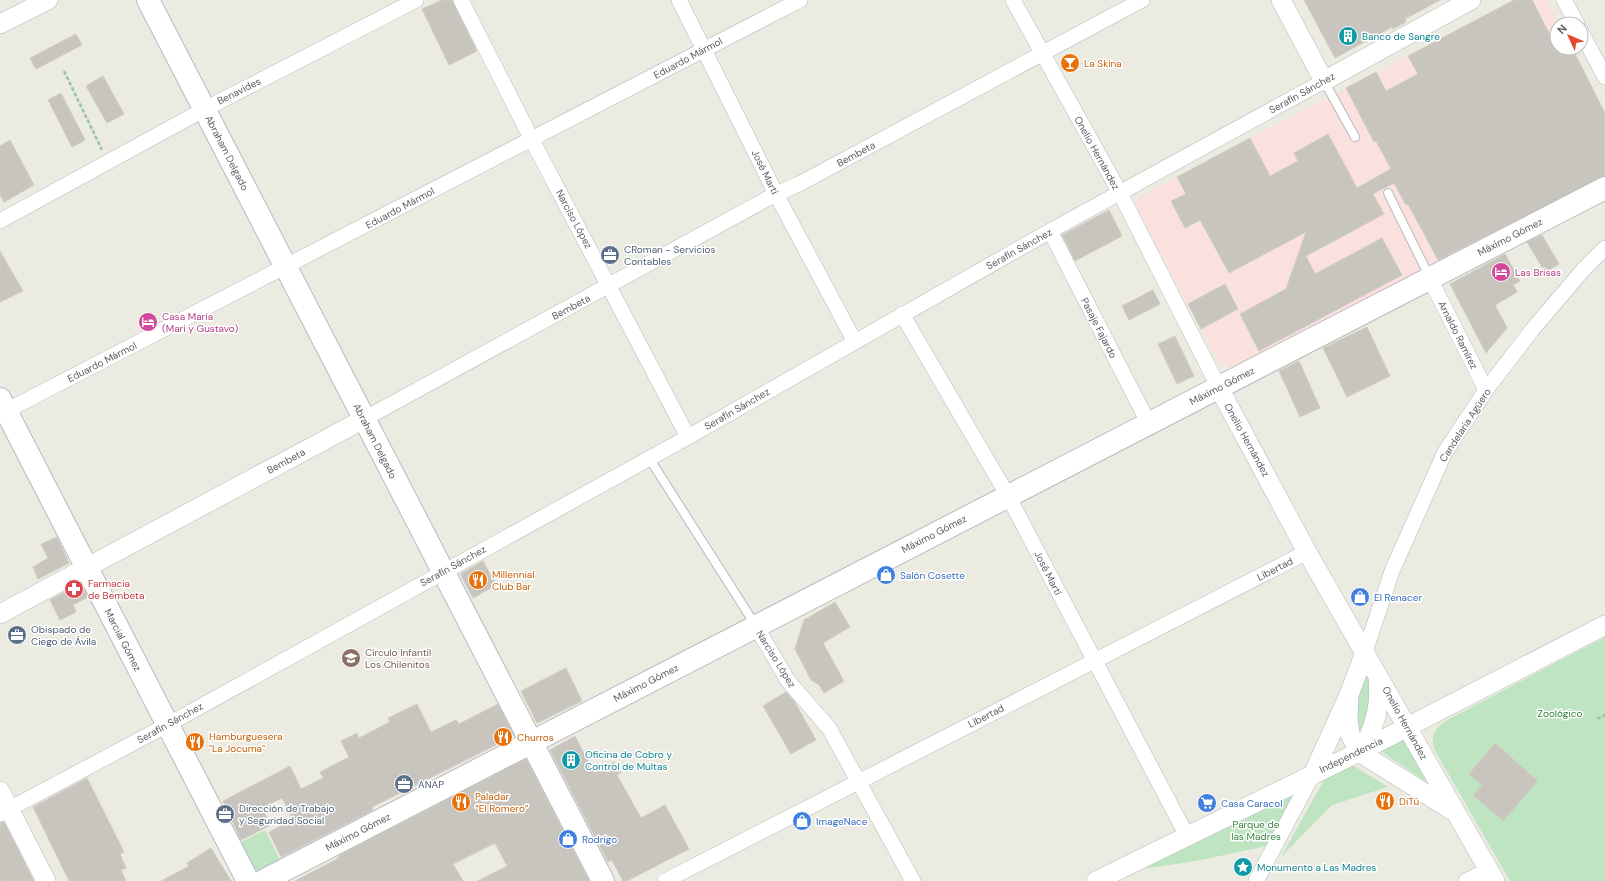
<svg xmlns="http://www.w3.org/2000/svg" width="1605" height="881" viewBox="0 0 1605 881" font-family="'DM Sans',sans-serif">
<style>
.medical{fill:#fae1dd}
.green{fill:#bee4c1}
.building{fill:#c8c5bf;stroke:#d1cdc0}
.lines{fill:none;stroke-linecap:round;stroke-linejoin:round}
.service-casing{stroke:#b7b9be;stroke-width:10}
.minor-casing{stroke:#b7b9be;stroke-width:16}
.tertiary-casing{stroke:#b7b9be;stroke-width:20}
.secondary-casing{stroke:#b7bac0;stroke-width:24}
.path{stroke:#97c4a8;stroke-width:2.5;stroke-dasharray:4 2;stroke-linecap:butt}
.service{stroke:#fff;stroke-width:8}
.minor{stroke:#fff;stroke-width:15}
.tertiary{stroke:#fff;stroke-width:19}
.secondary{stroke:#fff;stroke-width:22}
.labels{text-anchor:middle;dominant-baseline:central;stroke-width:3;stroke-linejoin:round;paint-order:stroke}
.culture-label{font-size:10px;fill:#0d838f;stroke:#fff;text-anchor:start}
.street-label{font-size:10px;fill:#5a5d62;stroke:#fff}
.food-label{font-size:10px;fill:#c56008;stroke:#fff;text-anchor:start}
.service-label{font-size:10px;fill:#4e5e75;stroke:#fff;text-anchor:start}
.hotel-label{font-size:10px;fill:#b23c85;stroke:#fff;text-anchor:start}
.shop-label{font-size:10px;fill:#366cbe;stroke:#fff;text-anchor:start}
.health-label{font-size:10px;fill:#be3a42;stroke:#fff;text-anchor:start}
.education-label{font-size:10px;fill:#785e54;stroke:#fff;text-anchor:start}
.park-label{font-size:10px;fill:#378440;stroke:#fff}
</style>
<rect width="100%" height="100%" fill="#ecebe1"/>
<path class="medical" d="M1514,0h33l12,24h-2v24h15l33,65v62l-368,193 -17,-3 -84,-158 3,-10z"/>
<path class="green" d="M1605,637v244h-95l-76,-132c-3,-15 1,-20 13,-29z
M1363,667l9,19 -7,43 -6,1 -5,-35z
M1404,735l27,50 -49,-33 -1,-3z
M1349,763l39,24 -56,18 -51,52 47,-84z
M1296,790l-29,56 -71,15 -53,8z
M265,830l15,30 -26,13 -15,-30z"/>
<path class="building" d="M442,0h10l25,51 -28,14 -27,-56z
M1304,0h136l-35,19 1,3 -13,7 -1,-2 -57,31z
M1514,0h18l28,54 12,-6 33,65v62l-167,85 -30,-56 -2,1 -12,-22 -21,11 11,20 -78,42 9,18 67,-36 20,37 -143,76 -19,-37 46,-25 20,-57 -77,41 -29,-53 -15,8 -14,-27 15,-7 -9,-17 73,-39 20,38 28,-15 -4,-8 34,-19 29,54 34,-19 -15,-28 -2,1 -28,-54 30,-16 10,19 32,-17 -10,-18z
M76,34l6,11 -46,24 -6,-11z
M103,76l21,38 -17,9 -21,-37z
M61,93l24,47 -13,7 -24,-47z
M10,140l24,45 -30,17 -4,-7v-49z
M1109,210l13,26 -47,25 -13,-26z
M1542,235l17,29 -14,8 -18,-30z
M0,251l23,40 -23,11z
M1505,254l15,27 -7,4 4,7 -22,13 12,23 -21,25 -36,-69z
M1225,284l13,25 -37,20 -13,-25z
M1153,290l7,14 -31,16 -7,-14z
M1367,327l23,49 -43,21 -24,-49z
M1175,336l19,40 -17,8 -19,-40z
M1299,361l21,47 -20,9 -21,-46z
M57,537l12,26 -31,16 -5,-12 15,-9 -7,-14z
M483,561l13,24 -23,13 -13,-24z
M81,583l7,14 -15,8 3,7 -16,8 -10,-20z
M835,602l15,25 -27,16 21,38 -20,12 -5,-8 -8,-5 -16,-31 9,-29z
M566,668l16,33 -45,22 -16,-32z
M786,692l8,9 22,39 -25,14 -28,-48z
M417,704l14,28 25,-12 3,4 39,-20 16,32 -142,71 1,3 -92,47 -12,-25 24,-12 -11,-22 -20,10 9,17 -30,15 -18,-39 67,-35 11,23 22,-11 -3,-6 29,-15 -8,-16 16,-8 2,5 31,-16 -2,-4z
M575,736l19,37 20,-11 7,11 -4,2 24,43 24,-13 24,44 -62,32h-4l-11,-21 -4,2 -58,-112z
M1495,743l43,38 -35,40 -30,-26 9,-10 -13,-11z
M526,759l63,122h-111l29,-15 -12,-23 -42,21 10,17h-168l44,-23 -1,-2z
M87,778l37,74 -4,2 6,14 -5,2 5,11h-57l-36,-74z
M1378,796h13l1,12 -13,1z
M4,822l30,59h-34v-58z
M211,848l20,33h-70l28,-15 -2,-3z"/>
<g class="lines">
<defs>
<path id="service" d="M1324,81l31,56
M1388,193l42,85
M649,458l107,168"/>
<path id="minor" d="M461,0l71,140 156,297
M679,0l97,194 79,148
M1013,0l107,193 99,195
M1564,0l13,24
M1581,32l24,45
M0,221l205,-112 211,-109
M1050,231l99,193
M1430,279l56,111
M902,314l106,182 179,340
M0,414l800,-414
M364,419l412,-225 23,-10 343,-184
M756,626l32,55 41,47 84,153
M1365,652l27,-81 53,-119 41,-62 46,-60 51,-60 22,-22
M0,814l167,-89 521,-288 362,-206 274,-150
M665,881l642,-329
M1256,881l58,-109
M1466,881l22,-11"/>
<path id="tertiary" d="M1281,0l43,81 147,-81
M0,24l48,-24
M1219,388l88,164 188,329
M0,614l364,-195
M1349,695l-1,24 2,15 9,18 94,59
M1364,749c11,-27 17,-41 14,-72
M1314,772l35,-77 16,-43
M0,791l46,90
M1096,881l263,-129 246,-127"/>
<path id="secondary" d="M148,0l455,881
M0,399l248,482
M263,881l1342,-693"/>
</defs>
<use href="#service" class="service-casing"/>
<use href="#minor" class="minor-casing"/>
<use href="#tertiary" class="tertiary-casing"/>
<use href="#secondary" class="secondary-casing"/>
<path class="path" d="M64,71l38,79
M1597,719l8,-4"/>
<use href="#service" class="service"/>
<use href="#minor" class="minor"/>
<use href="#tertiary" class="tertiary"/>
<use href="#secondary" class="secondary"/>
</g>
<defs>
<symbol id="building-disc" viewBox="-11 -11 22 22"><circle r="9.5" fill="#0f9aa8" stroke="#fff"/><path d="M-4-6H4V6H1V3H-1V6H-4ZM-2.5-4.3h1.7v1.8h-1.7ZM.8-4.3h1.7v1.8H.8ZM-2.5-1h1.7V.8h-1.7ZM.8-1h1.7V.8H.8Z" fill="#fff"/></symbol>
<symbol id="bar-disc" viewBox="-11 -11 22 22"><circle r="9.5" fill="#e8710a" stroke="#fff"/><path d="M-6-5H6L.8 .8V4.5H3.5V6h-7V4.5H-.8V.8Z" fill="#fff"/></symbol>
<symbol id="office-disc" viewBox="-11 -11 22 22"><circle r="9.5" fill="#5c6f8a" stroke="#fff"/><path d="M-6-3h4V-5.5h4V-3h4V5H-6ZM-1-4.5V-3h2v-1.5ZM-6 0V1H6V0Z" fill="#fff"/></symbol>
<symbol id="hotel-disc" viewBox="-11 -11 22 22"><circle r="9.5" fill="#d1479c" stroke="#fff"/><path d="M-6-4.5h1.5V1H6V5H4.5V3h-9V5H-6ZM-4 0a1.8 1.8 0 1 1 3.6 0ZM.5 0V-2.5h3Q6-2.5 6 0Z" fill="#fff"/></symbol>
<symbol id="shop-disc" viewBox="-11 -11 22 22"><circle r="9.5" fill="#3f7fe0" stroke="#fff"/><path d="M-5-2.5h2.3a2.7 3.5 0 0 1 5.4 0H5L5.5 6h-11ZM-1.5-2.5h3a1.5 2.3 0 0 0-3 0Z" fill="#fff"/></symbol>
<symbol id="restaurant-disc" viewBox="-11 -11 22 22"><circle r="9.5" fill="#e8710a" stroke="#fff"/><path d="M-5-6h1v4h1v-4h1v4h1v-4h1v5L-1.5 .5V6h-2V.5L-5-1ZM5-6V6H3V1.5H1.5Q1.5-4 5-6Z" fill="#fff"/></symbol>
<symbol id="pharmacy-disc" viewBox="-11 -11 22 22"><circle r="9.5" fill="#e0444e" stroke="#fff"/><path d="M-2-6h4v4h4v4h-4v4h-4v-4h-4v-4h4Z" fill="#fff"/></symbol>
<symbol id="school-disc" viewBox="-11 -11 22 22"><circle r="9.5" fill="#8d6e63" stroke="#fff"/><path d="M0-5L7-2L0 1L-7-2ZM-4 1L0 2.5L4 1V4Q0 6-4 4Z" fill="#fff"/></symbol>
<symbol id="supermarket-disc" viewBox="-11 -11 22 22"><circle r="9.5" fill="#3f7fe0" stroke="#fff"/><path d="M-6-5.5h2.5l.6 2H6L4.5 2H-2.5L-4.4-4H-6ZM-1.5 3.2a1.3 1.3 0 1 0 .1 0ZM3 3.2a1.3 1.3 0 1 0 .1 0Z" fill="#fff"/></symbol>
<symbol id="sight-disc" viewBox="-11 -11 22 22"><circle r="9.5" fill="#0f9aa8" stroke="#fff"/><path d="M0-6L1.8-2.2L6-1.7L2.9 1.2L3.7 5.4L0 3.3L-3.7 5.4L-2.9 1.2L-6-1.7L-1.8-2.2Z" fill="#fff"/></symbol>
</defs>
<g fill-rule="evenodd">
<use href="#building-disc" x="1337" y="25" width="22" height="22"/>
<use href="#bar-disc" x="1059" y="52" width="22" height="22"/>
<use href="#office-disc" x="599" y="244" width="22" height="22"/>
<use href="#hotel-disc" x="1490" y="261" width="22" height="22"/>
<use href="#hotel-disc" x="137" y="311" width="22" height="22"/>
<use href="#shop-disc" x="875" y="564" width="22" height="22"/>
<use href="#restaurant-disc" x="467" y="569" width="22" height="22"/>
<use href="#pharmacy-disc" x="63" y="578" width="22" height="22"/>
<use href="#shop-disc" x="1349" y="586" width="22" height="22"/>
<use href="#office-disc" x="6" y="624" width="22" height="22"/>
<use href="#school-disc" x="340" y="647" width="22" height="22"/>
<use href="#restaurant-disc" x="492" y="726" width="22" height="22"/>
<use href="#restaurant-disc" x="184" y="731" width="22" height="22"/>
<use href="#building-disc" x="560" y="749" width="22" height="22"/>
<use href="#office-disc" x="393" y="773" width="22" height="22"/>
<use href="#restaurant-disc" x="1374" y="790" width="22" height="22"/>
<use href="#restaurant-disc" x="450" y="791" width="22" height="22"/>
<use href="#supermarket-disc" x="1196" y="792" width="22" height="22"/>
<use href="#office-disc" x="214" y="803" width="22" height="22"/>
<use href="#shop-disc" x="791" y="810" width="22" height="22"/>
<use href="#shop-disc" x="557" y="828" width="22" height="22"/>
<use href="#sight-disc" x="1232" y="856" width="22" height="22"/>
</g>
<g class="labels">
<g class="culture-label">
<text x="1362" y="36">Banco de Sangre</text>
<text x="585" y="754">Oficina de Cobro y<tspan x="585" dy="12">Control de Multas</tspan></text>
<text x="1257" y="867">Monumento a Las Madres</text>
</g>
<g class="street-label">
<text transform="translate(688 58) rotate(-28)">Eduardo Mármol</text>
<text transform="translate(239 91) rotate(-27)">Benavides</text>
<text transform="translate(1302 93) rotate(-29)">Serafín Sánchez</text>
<text transform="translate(227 153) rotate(63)">Abraham Delgado</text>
<text transform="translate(1097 153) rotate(61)">Onelio Hernández</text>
<text transform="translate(856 154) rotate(-28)">Bembeta</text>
<text transform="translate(765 172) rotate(64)">José Martí</text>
<text transform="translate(400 208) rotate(-28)">Eduardo Mármol</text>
<text transform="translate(574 219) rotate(62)">Narciso López</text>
<text transform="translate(1510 237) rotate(-27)">Máximo Gómez</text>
<text transform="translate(1019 249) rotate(-29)">Serafín Sánchez</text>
<text transform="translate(571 307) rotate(-28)">Bembeta</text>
<text transform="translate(1099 328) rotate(63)">Pasaje Fajardo</text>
<text transform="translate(1458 335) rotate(63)">Arnaldo Ramírez</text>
<text transform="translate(102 362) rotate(-27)">Eduardo Mármol</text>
<text transform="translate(1222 386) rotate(-27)">Máximo Gómez</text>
<text transform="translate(737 409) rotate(-30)">Serafín Sánchez</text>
<text transform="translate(1465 425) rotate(-57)">Candelaria Agüero</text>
<text transform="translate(1247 440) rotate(61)">Onelio Hernández</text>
<text transform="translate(375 441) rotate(63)">Abraham Delgado</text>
<text transform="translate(286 461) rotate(-28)">Bembeta</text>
<text transform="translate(934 534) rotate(-27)">Máximo Gómez</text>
<text transform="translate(453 566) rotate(-29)">Serafín Sánchez</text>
<text transform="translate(1275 569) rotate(-27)">Libertad</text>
<text transform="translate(1048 573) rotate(63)">José Martí</text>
<text transform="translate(123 640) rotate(63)">Marcial Gómez</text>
<text transform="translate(776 659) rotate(58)">Narciso López</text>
<text transform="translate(646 683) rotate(-27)">Máximo Gómez</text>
<text transform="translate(986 716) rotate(-27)">Libertad</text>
<text transform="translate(170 723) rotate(-29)">Serafín Sánchez</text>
<text transform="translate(1405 723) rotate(61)">Onelio Hernández</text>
<text transform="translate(1351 755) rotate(-26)">Independencia</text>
<text transform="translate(358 832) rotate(-27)">Máximo Gómez</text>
</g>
<g class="food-label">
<text x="1084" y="63">La Skina</text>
<text x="492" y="574">Millennial<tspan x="492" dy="12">Club Bar</tspan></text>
<text x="209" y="736">Hamburguesera<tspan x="209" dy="12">"La Jocuma"</tspan></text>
<text x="517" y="737">Churros</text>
<text x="475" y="796">Paladar<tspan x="475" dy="12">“El Romero”</tspan></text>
<text x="1399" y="801">DiTú</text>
</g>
<g class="service-label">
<text x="624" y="249">CRoman - Servicios<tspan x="624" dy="12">Contables</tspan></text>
<text x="31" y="629">Obispado de<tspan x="31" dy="12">Ciego de Ávila</tspan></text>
<text x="418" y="784">ANAP</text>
<text x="239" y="808">Dirección de Trabajo<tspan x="239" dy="12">y Seguridad Social</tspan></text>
</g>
<g class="hotel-label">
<text x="1515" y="272">Las Brisas</text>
<text x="162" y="316">Casa Maria<tspan x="162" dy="12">(Mari y Gustavo)</tspan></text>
</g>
<g class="shop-label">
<text x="900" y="575">Salón Cosette</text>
<text x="1374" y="597">El Renacer</text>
<text x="1221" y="803">Casa Caracol</text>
<text x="816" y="821">ImageNace</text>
<text x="582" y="839">Rodrígo</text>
</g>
<g class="health-label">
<text x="88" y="583">Farmacia<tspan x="88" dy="12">de Bembeta</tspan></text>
</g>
<g class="education-label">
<text x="365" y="652">Círculo Infantil<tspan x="365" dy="12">Los Chilenitos</tspan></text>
</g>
<g class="park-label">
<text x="1560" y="713">Zoológico</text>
<text x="1256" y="824">Parque de<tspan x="1256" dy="12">las Madres</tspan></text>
</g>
</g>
<g transform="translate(1569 36) rotate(314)"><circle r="19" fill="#ffffff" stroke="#bdbec0"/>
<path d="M0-3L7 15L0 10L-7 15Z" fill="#e54a2f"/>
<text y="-6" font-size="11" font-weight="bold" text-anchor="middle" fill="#5a5d62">N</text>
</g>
</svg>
